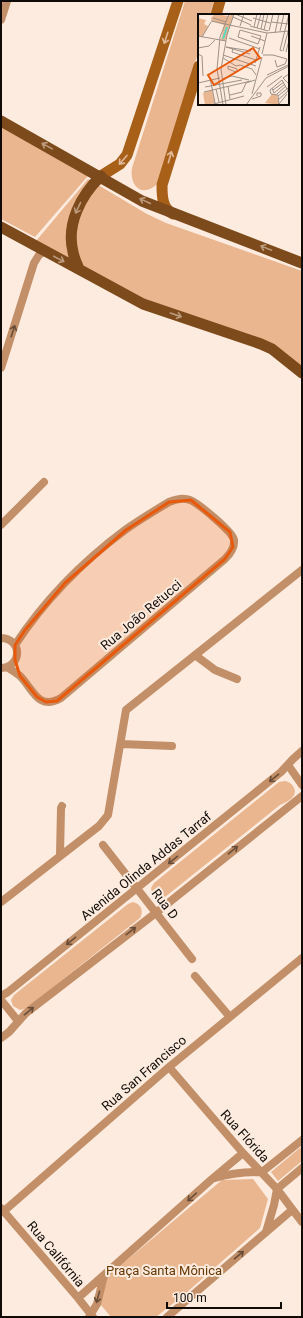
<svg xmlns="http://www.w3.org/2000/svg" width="303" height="1318" viewBox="0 0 303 1318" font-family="Roboto,sans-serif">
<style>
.green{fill:#e9b690}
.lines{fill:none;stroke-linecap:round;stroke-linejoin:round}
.minor{stroke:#c28f68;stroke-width:8}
.secondary{stroke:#a85f18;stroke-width:11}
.primary{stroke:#7d4a1c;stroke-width:11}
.oneway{stroke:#dfba99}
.oneway2{stroke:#bc9a7d}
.oneway3{stroke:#6a4d38}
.marked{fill:#e8590c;fill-opacity:0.2;stroke:#e8590c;stroke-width:3;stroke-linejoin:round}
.labels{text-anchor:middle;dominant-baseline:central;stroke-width:4;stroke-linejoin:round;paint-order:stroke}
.street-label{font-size:13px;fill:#110b07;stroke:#fcebde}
.park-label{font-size:13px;fill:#683705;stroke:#fcebde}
.inset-river{fill:none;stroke:#57dac1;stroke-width:2}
.inset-road{fill:none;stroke:#9e9188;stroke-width:1}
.view{fill:#e8590c;fill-opacity:0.15;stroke:#e8590c;stroke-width:2}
.inset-edge{fill:none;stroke:#110b07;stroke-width:2}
</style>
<rect width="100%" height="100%" fill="#fcebde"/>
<path class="green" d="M185,1h29l-4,14h-11v35l-41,133c-14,15 -29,5 -26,-15z
M1,126l87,50 -53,61 -34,-18z
M88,179l59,35 19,9 136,48v96l-161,-67 -105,-59z
M285,781c7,1 14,10 7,17 -3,3 -8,5 -12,7l-115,92 -6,2 -6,-3 -2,-8 3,-5 125,-101z
M133,902c8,2 11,9 7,16l-113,90 -7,2 -7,-4 -2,-6 3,-5 114,-91z
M302,1146v15l-24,20 -7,-9z
M253,1179l15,20 -8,29 -74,65 -30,24h-45l-11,-13 8,-28 114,-96z"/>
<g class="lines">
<path class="minor" d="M1,20l6,-19
M1,368l33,-105 5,-8 6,-4
M1,525l43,-43
M1,638c22,1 21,29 0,30
M195,655l20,15 22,9
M7,667c4,3 10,6 13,9 13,13 18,35 41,22l164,-139c5,-5 10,-11 9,-19 -1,-8 -36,-37 -44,-40 -7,-3 -14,-1 -21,2 -15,9 -30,18 -44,28 -43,32 -81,71 -110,115
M121,744l51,2
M288,765l14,20
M103,845l89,114
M60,855l1,-47 1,-2
M1,902l98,-76 9,-11 18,-105 176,-140
M195,976l35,41
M1,996l7,-4 273,-220 12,-13 9,-8
M1,1000l17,21
M1,1038l8,-6 17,-19 131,-101 145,-116
M169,1067l74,86 34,36 25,33
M215,1178c16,-5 30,-6 47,-6l40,-32
M1,1208l77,90 15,19
M4,1211l165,-144 133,-109
M266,1232l8,-27 3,-16 25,-21
M78,1298l134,-119 31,-26
M89,1317l8,-13 7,-28
M167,1317l125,-107"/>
<path class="secondary" d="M216,15l4,-14
M101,176l19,-12 7,-9 51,-154
M173,214c-11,-6 -11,-18 -11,-29l37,-119"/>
<path class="primary" d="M1,121l141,80 160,62
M1,227l142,77 118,40 11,5 30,24
M79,269c-2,-5 -5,-11 -6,-17 -7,-28 8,-57 28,-76"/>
</g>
<defs><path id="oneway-shaft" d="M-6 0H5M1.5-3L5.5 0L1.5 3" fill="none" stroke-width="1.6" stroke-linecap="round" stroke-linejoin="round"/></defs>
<g class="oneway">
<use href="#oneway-shaft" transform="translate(166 38) rotate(108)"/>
<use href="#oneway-shaft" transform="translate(170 157) rotate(-74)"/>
<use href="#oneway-shaft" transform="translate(123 160) rotate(131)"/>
</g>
<g class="oneway2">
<use href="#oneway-shaft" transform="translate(47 146) rotate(-151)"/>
<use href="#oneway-shaft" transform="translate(145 201) rotate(-155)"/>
<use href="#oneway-shaft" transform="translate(78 208) rotate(115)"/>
<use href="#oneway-shaft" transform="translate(266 248) rotate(-158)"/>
<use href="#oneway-shaft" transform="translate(59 259) rotate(28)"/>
<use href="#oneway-shaft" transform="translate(176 315) rotate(19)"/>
</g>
<g class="oneway3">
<use href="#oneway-shaft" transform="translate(13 331) rotate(-72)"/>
<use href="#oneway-shaft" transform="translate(274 778) rotate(141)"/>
<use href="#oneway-shaft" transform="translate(233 850) rotate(-39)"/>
<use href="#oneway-shaft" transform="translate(173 860) rotate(141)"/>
<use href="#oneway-shaft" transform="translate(131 931) rotate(-38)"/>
<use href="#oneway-shaft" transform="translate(71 941) rotate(141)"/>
<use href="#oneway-shaft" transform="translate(29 1011) rotate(-39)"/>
<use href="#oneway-shaft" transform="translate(192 1197) rotate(138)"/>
<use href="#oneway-shaft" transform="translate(239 1255) rotate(-40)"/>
<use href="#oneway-shaft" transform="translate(98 1297) rotate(105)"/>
</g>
<path class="marked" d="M191,500l39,32 3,15 -8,12 -168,142 -11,1 -9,-5 -17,-21 -5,-16v-15l10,-15 40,-47 61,-53 43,-28z"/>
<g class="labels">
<g class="street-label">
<text transform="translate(141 615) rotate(-40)">Rua João Retucci</text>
<text transform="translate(146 866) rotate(-39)">Avenida Olinda Addas Tarraf</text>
<text transform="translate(165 904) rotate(52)">Rua D</text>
<text transform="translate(144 1073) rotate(-41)">Rua San Francisco</text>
<text transform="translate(245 1136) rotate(48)">Rua Flórida</text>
<text transform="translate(56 1254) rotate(50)">Rua Califórnia</text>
</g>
<g class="park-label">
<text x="164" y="1270">Praça Santa Mônica</text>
</g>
</g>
<g transform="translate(198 14)">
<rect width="91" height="91" fill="#fcebde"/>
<path d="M17,0l13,2 6,-2 -9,27 -4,-1 3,-15 -12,-4 -1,-3zM0,4l8,2 -2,4 4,2 -6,11 -4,-1zM14,76l3,13 -10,2 -2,-12zM74,80l5,1 2,10 -14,-2z" fill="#e9b690"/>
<path class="inset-river" d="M25,25l4,-12"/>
<path class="inset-road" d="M37,0l17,7M35,3l18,8M15,4l13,4M55,4l17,5M13,7l56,12 -5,21M73,8l18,2M42,12l4,-12M52,12l18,5M56,13l3,-13M59,14l4,-14M63,15l3,-15M42,16l21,6 -3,8 -20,-7zM66,16l4,-16M71,17l4,-17M82,17l4,-17M69,19l22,-2M77,19l4,-19M0,22l28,5M53,22l14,5M4,23l9,-15M31,24l31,11M0,34l11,-2 6,-6M35,34l-1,4 24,8M84,37l-2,-1 9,-36M85,37l6,-23M88,38l3,-12M0,40l4,2 1,20M52,40l-24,-7 25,4M25,41l33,11M65,41h10l14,4 -2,5 -8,3 -2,-7M25,44l13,8 4,-1 12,4 4,6M57,49l5,-16M38,58l-8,-3v-3l9,3v2M91,60l-6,4 6,6M69,61l21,-10M12,64l5,25M24,65l10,-3 17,4M0,69l22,-5M30,72l2,13M7,73l37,-7M69,73l15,-11M74,74l2,5 11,-9M18,75l3,13M75,76l11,-8M6,78l47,-11M54,80l10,-37M79,80l9,-8M32,81l12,-3 4,-9 9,-3M80,82l10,-8v3l-10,9M54,85l9,-3v-3h-4v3M81,90l8,-10M12,91l34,-9M25,91l-6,-36 3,-32 9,-23M28,91l-5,-36 6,-34 7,-21M48,91l20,-27 23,-12M81,91l-1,-10 -7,-1 -1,-4 12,-10 5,9"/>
<path class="view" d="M55,34l7,10 -46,27 -6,-10z"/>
<rect width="91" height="91" class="inset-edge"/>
</g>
<rect width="303" height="1318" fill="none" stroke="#110b07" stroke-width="4"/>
<path d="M167 1302v6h114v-6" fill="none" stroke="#110b07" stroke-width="2"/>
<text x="173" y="1302" font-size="12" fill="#110b07" stroke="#fcebde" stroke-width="3" paint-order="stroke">100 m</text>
</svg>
